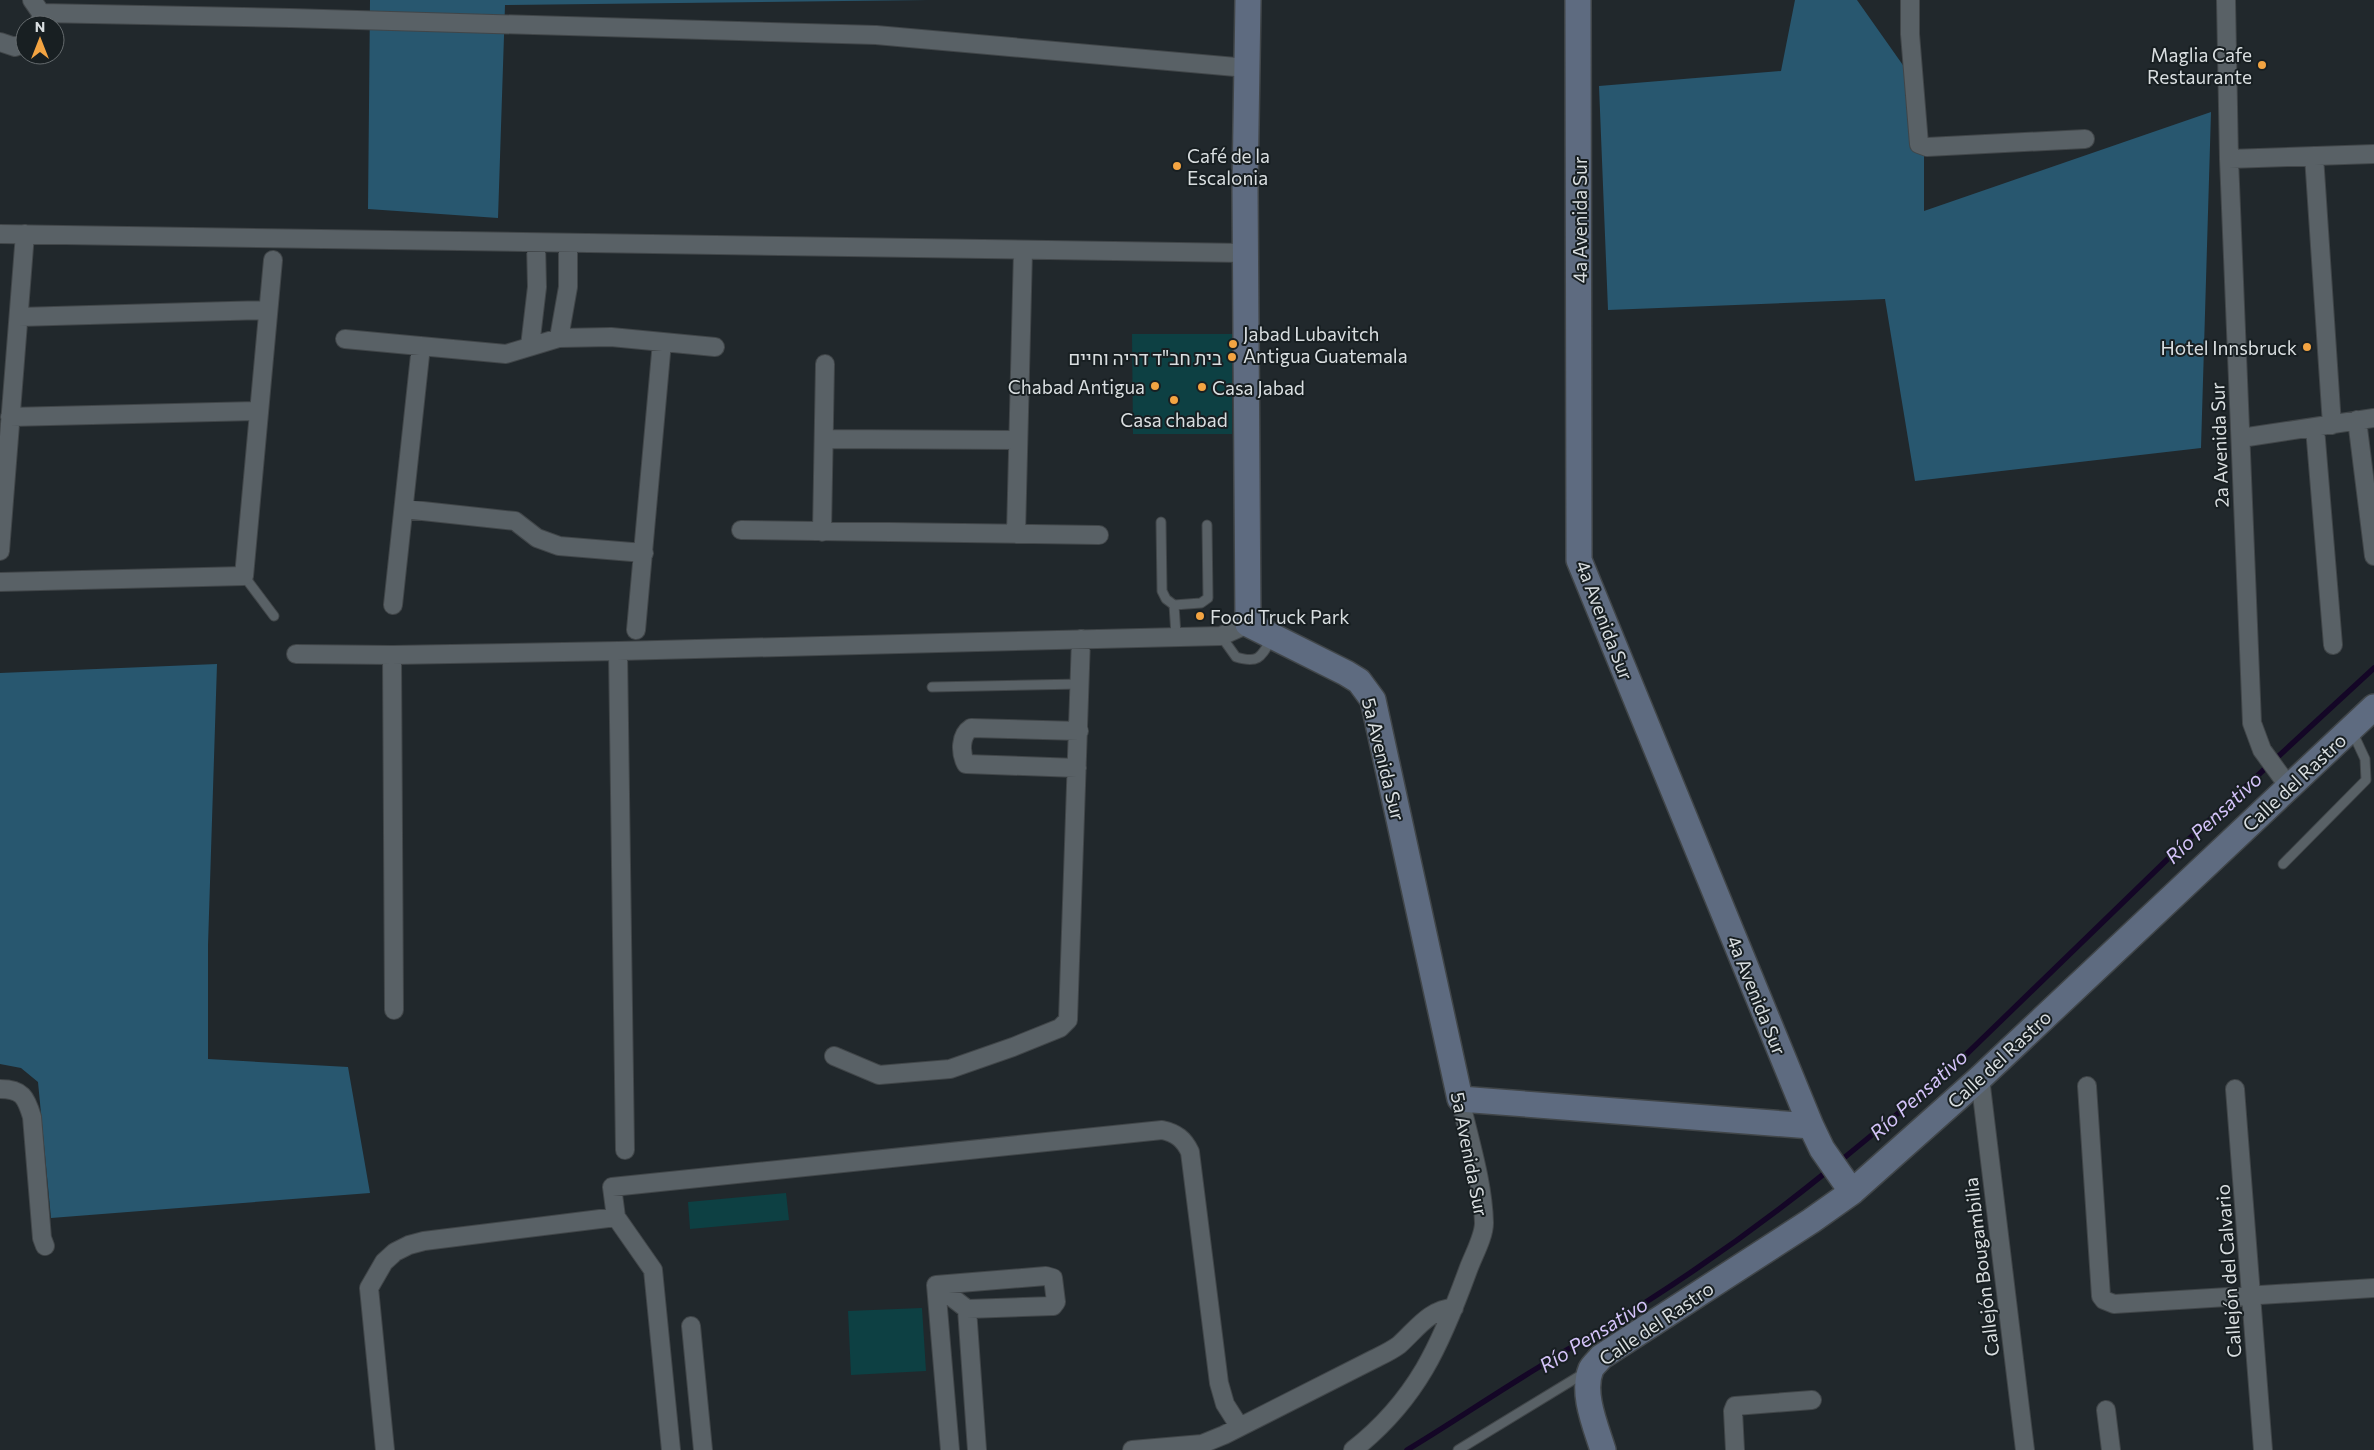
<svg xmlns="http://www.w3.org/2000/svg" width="2374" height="1450" viewBox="0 0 2374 1450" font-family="Commissioner,Heebo,sans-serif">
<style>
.forest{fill:#28576f}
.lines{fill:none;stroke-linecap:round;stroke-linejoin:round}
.stream{stroke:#140626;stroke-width:5.5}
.building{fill:#0d4043}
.lane-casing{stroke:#414649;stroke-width:11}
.street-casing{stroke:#414649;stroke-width:20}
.secondary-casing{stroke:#414649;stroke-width:28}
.lane{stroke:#596166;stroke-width:9}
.street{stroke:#596166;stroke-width:18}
.secondary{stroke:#5e6b80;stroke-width:25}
.poi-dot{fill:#f3a442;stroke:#181f22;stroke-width:2}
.labels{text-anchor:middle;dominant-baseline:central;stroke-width:4;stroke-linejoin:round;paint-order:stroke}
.poi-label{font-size:19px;fill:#d9dee0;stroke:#181f22;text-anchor:end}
.street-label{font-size:19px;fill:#d9dee0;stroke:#181f22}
.water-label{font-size:20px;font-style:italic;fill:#d4c3f9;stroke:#181f22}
</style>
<rect width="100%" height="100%" fill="#21282c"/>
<path class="forest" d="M370,0h558l-423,5 -7,213 -130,-9z
M1795,0h62l67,95v116l287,-99 -10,336 -286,33 -30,-182 -277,11 -9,-224 182,-15z
M217,664l-9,281v114l140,8 22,126 -319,25 -13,-136 -17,-14 -21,-4v-391z"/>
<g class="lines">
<path class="stream" d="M1839,1162l107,-88 232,-225 196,-181
M1407,1450c45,-27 87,-56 132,-83 35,-22 72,-42 107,-65 64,-41 125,-85 184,-133"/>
</g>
<path class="building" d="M1132,334h100v100h-99z
M786,1193l3,27 -99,9 -2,-27z
M922,1308l4,63 -75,4 -3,-64z"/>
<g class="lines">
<defs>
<path id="lane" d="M1161,522l1,69 4,8 8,6 2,30
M244,576l30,40
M1174,605l27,-2 7,-5 -1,-73
M1221,636l15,21c23,7 25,0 36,-19
M932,687l148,-3
M2283,864l83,-84 -1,-21 -13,-28
M1458,1450l128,-78"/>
<path id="street" d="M32,0l9,13 -1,12
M1910,0v34l9,110 8,3 158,-8
M2226,0l3,159 23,564 10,27 27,37
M41,13l249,5 586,17 371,33
M0,42l15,5 10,-4
M2314,156l18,269
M2229,159l145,-5
M0,234l1245,19
M19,317l249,-7
M559,338l9,-51v-43
M345,339l161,15 53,-16 52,-1 104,10
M530,346l7,-59 -1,-44
M10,417l249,-6
M2357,420l17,136
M2315,428l18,217
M2241,438l133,-20
M824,439l194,1
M404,509l111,12 22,17 22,8 85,7
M741,530l358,5
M822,532l3,-168
M1016,534l7,-283
M0,551l25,-317
M0,582l244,-6 29,-316
M393,605l28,-259
M636,630l26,-288
M618,651l7,499
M296,654l96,1 226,-4 603,-15 27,-12
M392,655l2,355
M1077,768l-111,-4c-6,-11 -6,-29 5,-36l108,3
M834,1056l45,19 71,-6 63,-22 47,-19 8,-8 13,-381
M1980,1078l45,372
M2087,1086l14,210 3,4 10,4 260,-16
M0,1089c22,0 26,8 32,28l10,121 3,8
M2235,1089l28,361
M1046,1276l7,2 3,24 -3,4 -86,3 -31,-24z
M936,1285l14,165
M967,1309l10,141
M691,1326l12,124
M2106,1410l5,40
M385,1450l-16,-162 15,-26 11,-10 14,-7 15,-4 192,-24
M671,1450l-18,-180 -37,-53 -4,-30 550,-57c14,3 22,9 28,22l29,231 6,21 14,22
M1132,1450l70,-6 22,-9 150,-76c8,-4 17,-8 25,-14 17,-15 30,-36 55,-37
M1353,1450c64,-50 88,-106 115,-180 5,-14 16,-33 16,-47 -1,-41 -15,-84 -24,-124
M1735,1450l-2,-39 2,-5 77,-6"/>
<path id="secondary" d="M1248,0l-3,188 3,436 98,49 13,8 14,19 87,399 351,27
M1578,0l1,560 232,566 11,23 30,43
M1603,1450c-7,-23 -22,-57 -12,-81 2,-4 7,-8 10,-12l210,-136 41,-29 128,-114 394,-371"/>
</defs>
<use href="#lane" class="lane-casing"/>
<use href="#street" class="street-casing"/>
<use href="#secondary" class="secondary-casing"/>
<use href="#lane" class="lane"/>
<use href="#street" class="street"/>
<use href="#secondary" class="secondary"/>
</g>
<g class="poi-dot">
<circle cx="2262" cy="65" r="5"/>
<circle cx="1177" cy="166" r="5"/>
<circle cx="1233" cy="344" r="5"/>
<circle cx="2307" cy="347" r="5"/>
<circle cx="1232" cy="357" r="5"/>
<circle cx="1155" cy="386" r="5"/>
<circle cx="1202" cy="387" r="5"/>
<circle cx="1174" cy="400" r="5"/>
<circle cx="1200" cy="616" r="5"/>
</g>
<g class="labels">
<g class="poi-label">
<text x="2252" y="54">Maglia Cafe<tspan x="2252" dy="22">Restaurante</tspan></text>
<text x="1187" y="155" text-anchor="start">Café de la<tspan x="1187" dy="22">Escalonia</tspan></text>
<text x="1243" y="333" text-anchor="start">Jabad Lubavitch<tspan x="1243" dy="22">Antigua Guatemala</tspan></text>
<text x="2297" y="347">Hotel Innsbruck</text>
<text x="1222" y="357">בית חב"ד דריה וחיים</text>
<text x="1145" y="386">Chabad Antigua</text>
<text x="1212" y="387" text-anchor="start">Casa Jabad</text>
<text x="1174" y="419" text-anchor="middle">Casa chabad</text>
<text x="1210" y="616" text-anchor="start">Food Truck Park</text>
</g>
<g class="street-label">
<text transform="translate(1579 220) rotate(-90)">4a Avenida Sur</text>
<text transform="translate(2219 445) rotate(-92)">2a Avenida Sur</text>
<text transform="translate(1605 620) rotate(69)">4a Avenida Sur</text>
<text transform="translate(1384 759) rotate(76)">5a Avenida Sur</text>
<text transform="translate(2294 782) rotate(-43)">Calle del Rastro</text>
<text transform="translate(1757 995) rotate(68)">4a Avenida Sur</text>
<text transform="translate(1999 1059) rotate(-43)">Calle del Rastro</text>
<text transform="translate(1470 1154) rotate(79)">5a Avenida Sur</text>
<text transform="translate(1981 1267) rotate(-97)">Callejón Bougambilia</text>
<text transform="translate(2228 1271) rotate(-94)">Callejón del Calvario</text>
<text transform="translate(1656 1323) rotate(-34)">Calle del Rastro</text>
</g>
<g class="water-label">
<text transform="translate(2213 817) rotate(-43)">Río Pensativo</text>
<text transform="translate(1918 1094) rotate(-42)">Río Pensativo</text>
<text transform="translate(1593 1334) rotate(-32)">Río Pensativo</text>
</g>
</g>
<g transform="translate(40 40)"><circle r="24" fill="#181f22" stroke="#656b6e"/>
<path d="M0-4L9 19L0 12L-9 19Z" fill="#f3a442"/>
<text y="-8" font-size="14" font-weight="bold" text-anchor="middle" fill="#d9dee0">N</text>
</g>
</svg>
